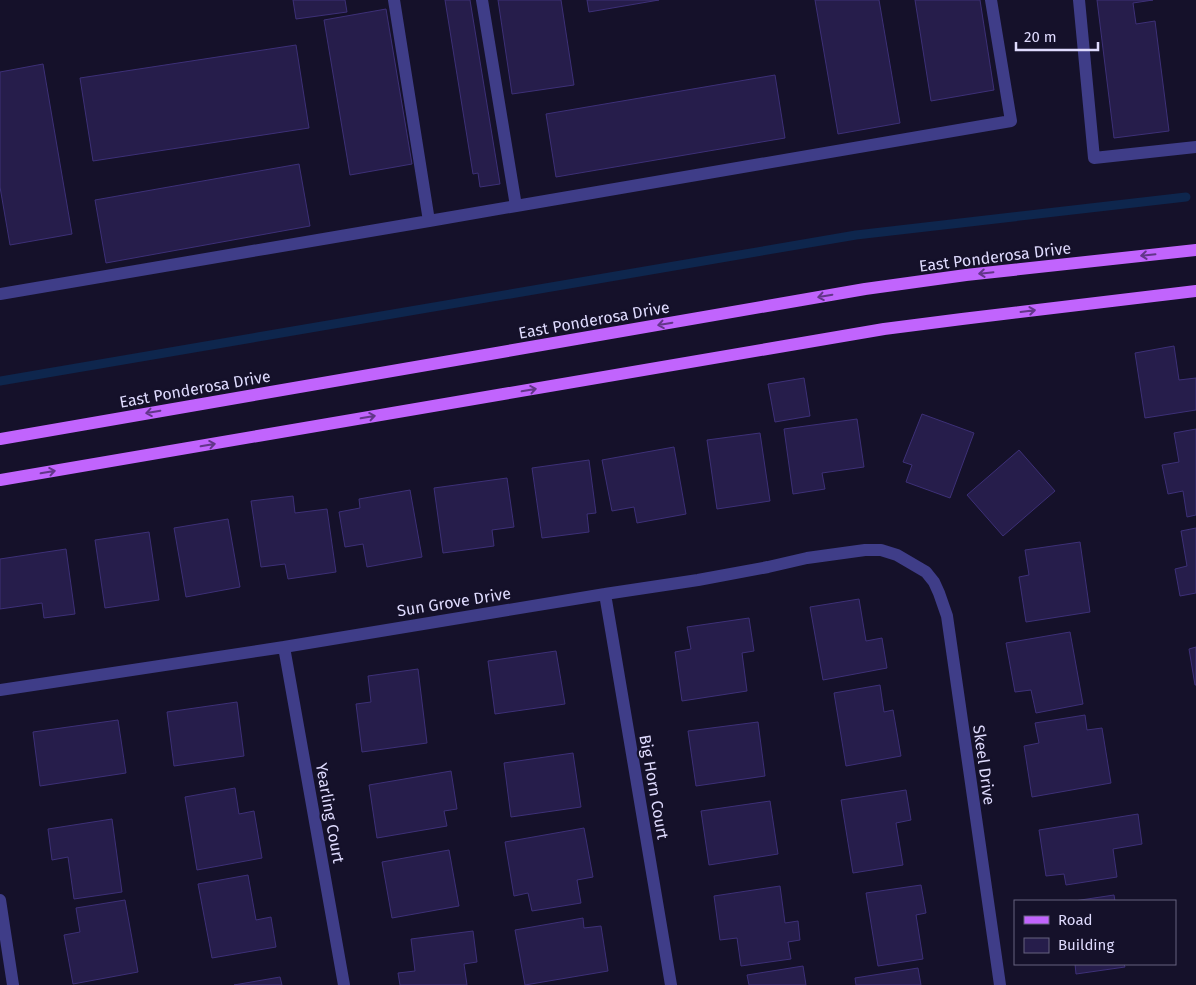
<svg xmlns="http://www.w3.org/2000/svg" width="1196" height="985" viewBox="0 0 1196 985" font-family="'Fira Sans',sans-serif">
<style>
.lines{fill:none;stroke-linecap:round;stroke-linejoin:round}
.stream{stroke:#0e264d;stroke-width:9}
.building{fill:#261d4b;stroke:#3d3077}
.minor{stroke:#3f3d88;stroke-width:12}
.major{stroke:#c164fd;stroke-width:12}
.oneway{stroke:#623689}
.labels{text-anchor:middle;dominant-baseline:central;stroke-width:4.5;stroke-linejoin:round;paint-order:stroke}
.street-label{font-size:16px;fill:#dfdbfe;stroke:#15112a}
</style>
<rect width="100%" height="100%" fill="#15112a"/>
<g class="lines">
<path class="stream" d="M0,381l856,-146 330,-38"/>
</g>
<path class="building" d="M293,0h52l2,12 -51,7z
M445,0h25l30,184 -20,3 -2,-14 -5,1z
M498,0h63l13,85 -62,9z
M587,0h72l-70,12z
M815,0h64l21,123 -62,11z
M915,0h65l14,90 -63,11z
M1097,0h56l-20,3 3,21 19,-3 14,110 -55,7z
M386,9l26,155 -62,11 -26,-155z
M296,45l13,83 -216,33 -13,-83z
M43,64l29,170 -62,11 -10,-58v-115z
M775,75l10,63 -229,39 -10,-63z
M299,164l11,62 -204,37 -11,-63z
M1174,346l5,34 17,-2v32l-51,8 -10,-65z
M804,378l6,38 -35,6 -7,-38z
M922,414l52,19 -24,65 -44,-16 6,-17 -9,-3z
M857,419l7,48 -42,6 3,16 -32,5 -9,-65z
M1196,429v86l-9,2 -4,-26 -15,3 -6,-29 17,-3 -5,-29z
M760,433l10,68 -53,8 -10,-69z
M674,447l12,67 -49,9 -3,-16 -22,4 -10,-51z
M1019,450l36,41 -52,45 -36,-41z
M589,460l7,53 -9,1 2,18 -47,6 -10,-70z
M507,478l7,49 -22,3 2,16 -51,7 -9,-65z
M410,490l12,67 -55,10 -4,-23 -18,3 -6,-35 21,-4 -1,-9z
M293,496l2,17 32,-4 9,63 -48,7 -3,-15 -24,3 -10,-66z
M228,519l12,68 -54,10 -12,-69z
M1196,528v65l-16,3 -5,-27 12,-3 -6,-35z
M149,532l10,68 -54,8 -10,-68z
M1080,542l10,70 -64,10 -7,-45 10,-2 -4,-25z
M66,549l9,65 -31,4 -2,-15 -42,6v-50z
M859,599l7,42 16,-3 5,30 -64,12 -13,-73z
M749,618l5,33 -12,2 5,38 -65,10 -7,-49 16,-3 -4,-22z
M1070,632l13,72 -47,9 -5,-23 -16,2 -9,-49z
M1196,647v38h-1l-6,-36z
M556,651l9,53 -70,10 -7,-53z
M418,669l9,74 -65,9 -6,-48 15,-2 -3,-26z
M880,685l4,27 9,-2 8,46 -55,10 -12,-73z
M237,702l7,54 -70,10 -7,-54z
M1085,715l2,15 15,-2 9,55 -79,14 -8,-51 15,-3 -4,-20z
M118,720l8,53 -86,13 -7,-54z
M758,722l7,54 -69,10 -8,-55z
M573,753l8,54 -70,10 -7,-54z
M451,771l6,38 -13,2 3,15 -70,12 -8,-53z
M235,788l4,26 15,-3 8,47 -65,12 -12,-73z
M906,790l5,30 -15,3 7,42 -50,8 -12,-73z
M770,801l8,53 -69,11 -8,-54z
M1138,814l4,30 -29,5 4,28 -51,8 -2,-11 -18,2 -7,-46z
M112,819l10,73 -48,7 -6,-42 -16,3 -4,-31z
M584,828l9,49 -16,3 4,23 -49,8 -4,-18 -14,3 -9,-54z
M449,850l10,56 -67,12 -10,-56z
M248,875l8,45 15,-3 5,30 -64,11 -14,-74z
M921,885l5,28 -10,2 7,44 -45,7 -12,-73z
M780,886l5,37 13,-2 2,19 -12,2 3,17 -50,7 -4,-28 -17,2 -6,-44z
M1114,895l1,6h-41z
M125,900l13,72 -65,12 -9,-49 16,-3 -4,-24z
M583,918l1,10 17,-2 7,45 -83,14 -10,-55z
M473,931l4,31 -13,2 3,21h-67l-2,-12 17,-2 -4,-32z
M1075,964h49l1,3 -49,7z
M803,966l3,19h-57l-2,-10z
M918,968l3,17h-65l-1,-7z
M280,977l2,8h-48z"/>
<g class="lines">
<path class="minor" d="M394,0l35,221 87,-15 -34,-206
M1079,0l15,158 102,-11
M516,206l495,-85 -20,-121
M0,294l429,-73
M605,594l66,391
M284,647l60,338
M0,690l284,-43 321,-53 93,-14 70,-13 39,-9 58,-8h16l16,5 29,17 8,10 5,11 8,23 53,369
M0,900l13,85"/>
<path class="major" d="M0,439l865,-150 101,-14 230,-25
M0,480l884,-151 78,-10 234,-28"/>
</g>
<defs><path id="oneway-shaft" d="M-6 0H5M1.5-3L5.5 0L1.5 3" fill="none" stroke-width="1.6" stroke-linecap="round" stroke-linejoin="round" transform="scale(1.25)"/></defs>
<g class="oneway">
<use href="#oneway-shaft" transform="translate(1148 255) rotate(174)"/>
<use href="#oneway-shaft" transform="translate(986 273) rotate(174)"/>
<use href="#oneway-shaft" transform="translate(825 296) rotate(170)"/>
<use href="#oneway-shaft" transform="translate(1028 311) rotate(-7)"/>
<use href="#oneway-shaft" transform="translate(665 324) rotate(170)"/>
<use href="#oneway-shaft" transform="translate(529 390) rotate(-10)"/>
<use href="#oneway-shaft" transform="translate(153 412) rotate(170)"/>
<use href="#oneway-shaft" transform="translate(368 417) rotate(-10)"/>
<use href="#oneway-shaft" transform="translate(208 445) rotate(-10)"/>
<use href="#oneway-shaft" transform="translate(48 472) rotate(-10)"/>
</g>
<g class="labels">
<g class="street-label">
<text transform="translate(995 257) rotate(-7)">East Ponderosa Drive</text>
<text transform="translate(594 320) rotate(-10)">East Ponderosa Drive</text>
<text transform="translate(195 389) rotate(-10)">East Ponderosa Drive</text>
<text transform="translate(454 602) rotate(-9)">Sun Grove Drive</text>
<text transform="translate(984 765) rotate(82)">Skeel Drive</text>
<text transform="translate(654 787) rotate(80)">Big Horn Court</text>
<text transform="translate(330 813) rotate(80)">Yearling Court</text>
</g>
</g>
<rect x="1014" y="900" width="162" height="65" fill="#15112a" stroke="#66627f"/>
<rect x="1024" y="916" width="25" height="8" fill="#c164fd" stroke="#66627f"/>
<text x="1058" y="925" font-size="15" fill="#dfdbfe">Road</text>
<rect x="1024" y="938" width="25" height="15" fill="#261d4b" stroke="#66627f"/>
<text x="1058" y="950" font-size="15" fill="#dfdbfe">Building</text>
<path d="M1016 42v8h82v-8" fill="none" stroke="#dfdbfe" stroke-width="2.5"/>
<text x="1024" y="42" font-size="15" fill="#dfdbfe" stroke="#15112a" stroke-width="4" paint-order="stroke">20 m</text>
</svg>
